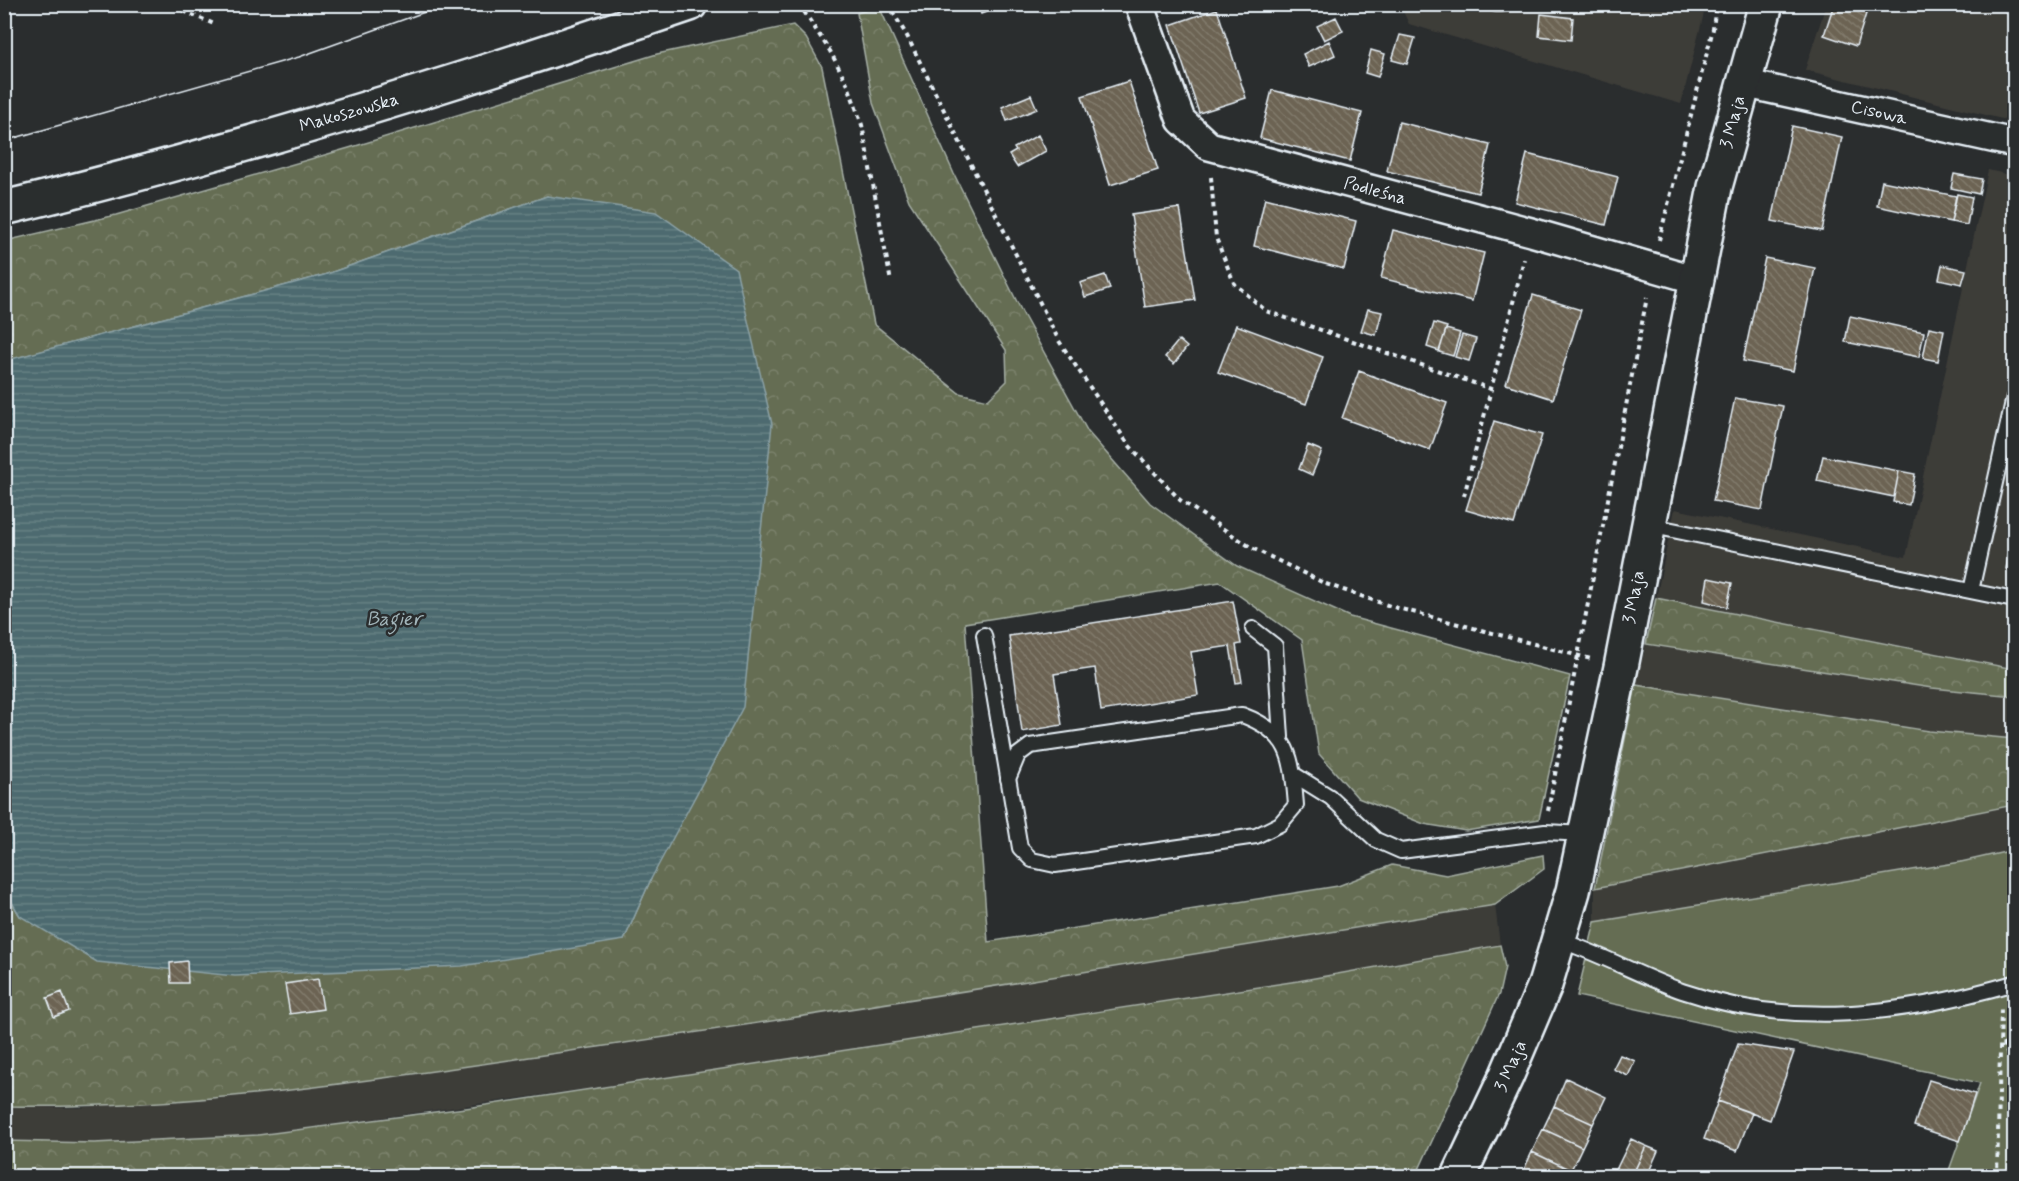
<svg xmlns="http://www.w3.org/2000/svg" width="2019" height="1181" viewBox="0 0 2019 1181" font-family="Mynerve,sans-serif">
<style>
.built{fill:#3e3d39}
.forest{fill:url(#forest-crowns);stroke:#a6afa6;stroke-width:1.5}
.park{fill:#656d53;stroke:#a6afa6;stroke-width:1.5}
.water{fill:url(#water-rules);stroke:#8ba1a6;stroke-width:1.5}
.building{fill:url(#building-back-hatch);stroke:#e8f1f8;stroke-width:1.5}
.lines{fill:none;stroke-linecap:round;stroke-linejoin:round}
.service-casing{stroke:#e8f1f8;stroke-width:18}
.minor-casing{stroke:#e8f1f8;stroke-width:32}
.secondary-casing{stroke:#e8f1f8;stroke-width:38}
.path{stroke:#e8f1f8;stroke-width:4;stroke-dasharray:4.5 4.5;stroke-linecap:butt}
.service{stroke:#2a2d2e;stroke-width:14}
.minor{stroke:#2a2d2e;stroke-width:27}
.secondary{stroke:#2a2d2e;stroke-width:33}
.tram{stroke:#e8f1f8;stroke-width:1.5}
.labels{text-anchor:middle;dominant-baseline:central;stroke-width:5;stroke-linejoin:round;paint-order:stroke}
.street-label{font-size:18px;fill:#e8f1f8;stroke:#2a2d2e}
.water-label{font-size:20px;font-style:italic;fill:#a2b5ba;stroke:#2a2d2e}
</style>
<defs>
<pattern id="forest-crowns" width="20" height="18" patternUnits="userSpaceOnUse" patternTransform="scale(1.5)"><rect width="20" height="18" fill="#656d53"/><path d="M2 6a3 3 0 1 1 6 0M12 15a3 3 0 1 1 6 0" fill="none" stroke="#7b826c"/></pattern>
<pattern id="water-rules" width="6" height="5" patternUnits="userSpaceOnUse" patternTransform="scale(1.5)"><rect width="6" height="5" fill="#4d6b6f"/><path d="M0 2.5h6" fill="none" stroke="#678184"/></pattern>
<pattern id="building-back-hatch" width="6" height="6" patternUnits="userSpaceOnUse" patternTransform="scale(1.5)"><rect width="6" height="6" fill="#6c6353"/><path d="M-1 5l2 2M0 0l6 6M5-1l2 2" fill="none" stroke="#817a6c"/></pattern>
</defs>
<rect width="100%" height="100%" fill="#2a2d2e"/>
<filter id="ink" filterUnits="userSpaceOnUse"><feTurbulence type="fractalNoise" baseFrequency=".0167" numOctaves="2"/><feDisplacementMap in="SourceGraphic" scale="12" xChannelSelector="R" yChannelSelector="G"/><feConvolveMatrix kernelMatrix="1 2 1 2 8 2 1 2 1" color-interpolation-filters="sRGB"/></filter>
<g filter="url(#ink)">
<path class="built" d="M1400,5h306l-25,99 -272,-80z
M1826,5h188v117l-209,-52z
M1988,170l26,6v493l-358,-71 19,-89 231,48z
M1646,644l286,44 82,8v43l-85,-8 -293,-46z
M2014,805v45l-53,12 -366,60v-34z
M1495,905l5,40 -202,36 -556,86 -484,68 -164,8 -89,-2v-35l74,2 652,-81z"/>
<path class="forest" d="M879,6l75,168 70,142 64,116 62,71 87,63 113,51 220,59 -31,143 -73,12 -42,-7 -66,-26 -39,-44 -17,-114 -82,-58 -255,41 23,319 350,-56 54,-21 54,10 97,-20 1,14 -49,36c-299,49 -597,98 -897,142 -195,28 -395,63 -593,59l-1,-217 16,27 604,24 27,-61 -104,-683 -223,79 -319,86v-120l111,-26 233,-67 308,-94 136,-29 13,13 16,29 52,257 85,69 29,7 19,-19 -1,-31 -97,-149 -36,-98 -16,-90z
M1656,598l358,71v27l-82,-8 -286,-44z
M1636,685l293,46 85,8v66l-419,83z
M1500,945l5,22 -6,27 -83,182h-1411v-35l89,2 164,-8 215,-28 825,-126z"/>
<path class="park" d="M2014,850v326h-67l33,-93 -403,-87 18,-74 366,-60z"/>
<path class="water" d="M547,196l109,16 80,57 36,155 -29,283 -92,172 -27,61 -162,26 -227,10 -138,-14 -77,-46 -16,-27v-528l320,-86z"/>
<path class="building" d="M978,4h29l-26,10z
M1834,4h35l-13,42 -32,-11z
M1217,9l29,89 -47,15 -29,-88z
M1541,14l32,4 -2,22 -32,-4z
M1336,17l7,14 -19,9 -7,-14z
M1400,35l15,3 -8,26 -15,-4z
M1329,41l6,14 -26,12 -6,-13z
M1371,50l14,4 -7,23 -13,-4z
M1129,81l29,89 -48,15 -28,-89z
M1272,90l90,23 -12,48 -90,-23z
M1031,95l6,14 -30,12 -5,-14z
M1399,122l91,23 -12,48 -91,-22z
M1792,126l50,11 -20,94 -50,-10z
M1038,135l8,16 -29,16 -8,-12 7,-4 -2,-3z
M1527,154l91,23 -12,48 -91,-23z
M1954,174l28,5 -3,15 -28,-6z
M1882,181l74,15 -5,26 -74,-16z
M1957,194l15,3 -5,28 -16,-3z
M1265,198l91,23 -12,48 -90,-23z
M1180,208l15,92 -50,7 -14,-92z
M1393,230l91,23 -12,48 -91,-23z
M1765,258l50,10 -22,103 -50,-10z
M1942,265l24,5 -4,14 -23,-5z
M1105,275l5,14 -25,8 -5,-14z
M1533,295l48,15 -28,89 -47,-15z
M1368,309l14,3 -6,23 -15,-4z
M1850,316l74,16 -5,25 -74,-15z
M1434,323l13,4 -8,24 -12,-4z
M1236,325l87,32 -17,47 -88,-32z
M1929,327l15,3 -6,31 -15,-3z
M1446,329l14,4 -7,23 -14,-4z
M1462,335l14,4 -7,22 -14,-4z
M1179,340l8,7 -13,17 -9,-7z
M1359,371l88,32 -17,47 -88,-32z
M1735,398l48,8 -21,104 -49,-9z
M1494,421l48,14 -28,89 -48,-14z
M1308,445l14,6 -10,24 -13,-6z
M1823,456l76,15 -5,26 -77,-16z
M1899,471l16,3 -6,31 -16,-3z
M2014,523v48l-8,-2z
M1708,578l24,5 -5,24 -23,-6z
M1233,601l8,43 -5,1 6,37 -6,1 -6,-37 -39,6 7,43 -97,16 -6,-43 -41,6 8,51 -40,7 -13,-96z
M187,961l1,22h-17l-1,-20z
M318,979l5,30 -33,5 -5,-30z
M62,992l7,19 -15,6 -7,-19z
M1738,1044l56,8 -24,68 -52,-19z
M1620,1055l15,6 -7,15 -15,-7z
M1566,1078l40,19 -13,27 -39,-18z
M1929,1080l46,14 -15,47 -46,-15z
M1718,1101l34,12 -15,38 -33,-12z
M1554,1106l39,18 -11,23 -39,-18z
M1543,1129l39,18 -11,23 -39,-18z
M1631,1139l15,7 -14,30h-19z
M1646,1146l12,5 -11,25 -12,-6z
M1532,1152l39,18 -3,6h-47z"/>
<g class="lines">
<defs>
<path id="service" d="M1496,4h6
M1648,525l366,75
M1971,591l43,-194
M1253,629l22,17 6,91
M984,635l36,213 12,12 23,5 201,-29 24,-12 16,-19c-4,-47 -5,-72 -54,-90l-212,31 -12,9 -10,24
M1293,774l37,23 46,43 25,11 144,-19 41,2
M1559,940c42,14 81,36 123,51 111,38 221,24 332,-8"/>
<path id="minor" d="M1139,4l42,116 28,26 322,86 166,48
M1743,83l271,60"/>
<path id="secondary" d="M4,208c232,-56 460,-127 686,-204
M1459,1176l47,-99 39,-92 28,-94 48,-224 94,-480 51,-183"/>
</defs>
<use href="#service" class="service-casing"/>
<use href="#minor" class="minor-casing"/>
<use href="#secondary" class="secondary-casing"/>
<path class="path" d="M167,4l47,20
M799,4l31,47 18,34 14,40 29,157
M888,4l19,32 152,305 69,103 52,56 72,48 74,36 64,22 201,53
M802,9l27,-5
M1211,177l5,61 18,45 32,28 225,78
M1659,240l54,-211 3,-25
M1464,496l60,-237
M1548,811l99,-514
M2003,1043l11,27
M1997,1176l4,-167"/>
<use href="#service" class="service"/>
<use href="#minor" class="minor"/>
<use href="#secondary" class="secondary"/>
<path class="tram" d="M4,141l295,-84 148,-53"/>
</g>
</g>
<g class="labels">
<g class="street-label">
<text transform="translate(349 113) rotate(-16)">Makoszowska</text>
<text transform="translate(1879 113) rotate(13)">Cisowa</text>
<text transform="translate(1733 122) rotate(-75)">3 Maja</text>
<text transform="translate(1375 191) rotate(15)">Podleśna</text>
<text transform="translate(1634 597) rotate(-79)">3 Maja</text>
<text transform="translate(1511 1066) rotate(-66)">3 Maja</text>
</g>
<g class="water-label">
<text x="394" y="619">Bagier</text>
</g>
</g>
<rect width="2019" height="1181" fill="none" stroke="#2a2d2e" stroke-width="24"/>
<rect x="12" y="12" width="1995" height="1157" fill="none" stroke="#e8f1f8" stroke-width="2" filter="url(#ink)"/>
</svg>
